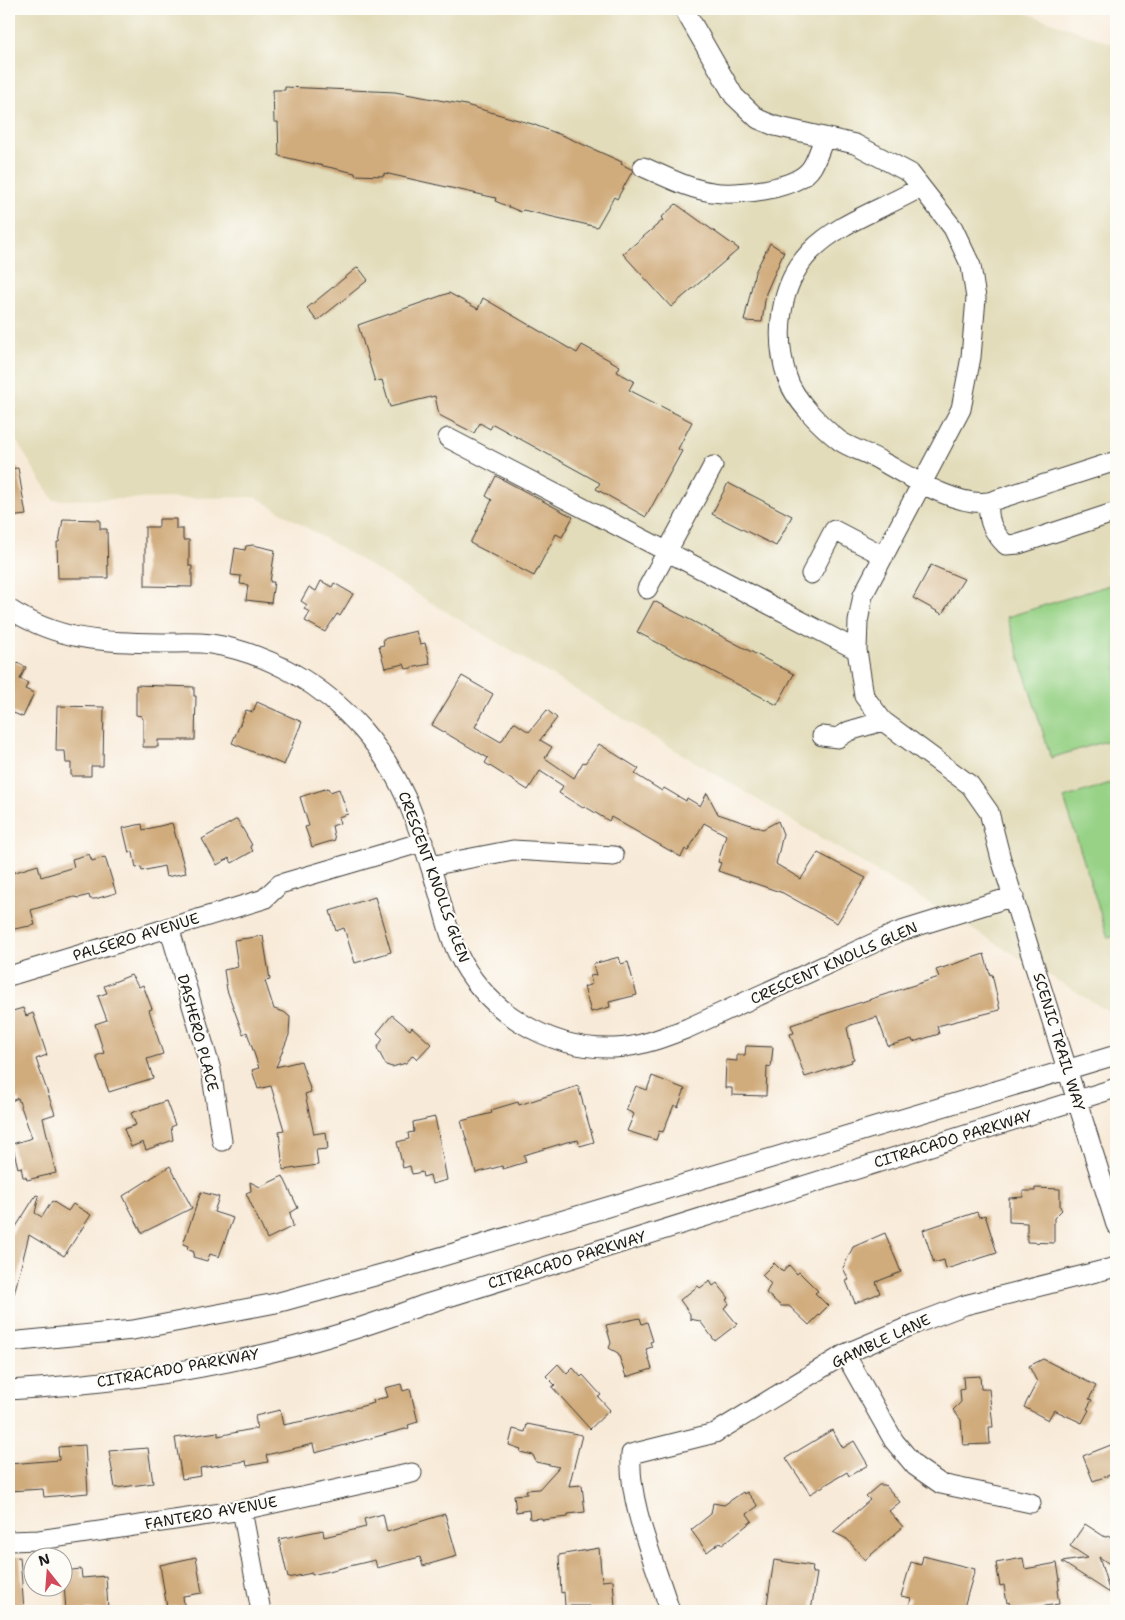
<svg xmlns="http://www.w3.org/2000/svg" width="1125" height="1620" viewBox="0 0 1125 1620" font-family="'Shantell Sans',sans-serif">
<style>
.built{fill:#e2dcba}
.green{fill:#97d286;stroke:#5a7751}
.building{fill:#d0ab7c}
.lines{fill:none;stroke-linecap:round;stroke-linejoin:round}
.minor-casing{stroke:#3d3b38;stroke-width:21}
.minor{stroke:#fff;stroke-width:19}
.labels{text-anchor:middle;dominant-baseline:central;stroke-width:4.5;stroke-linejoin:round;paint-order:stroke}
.street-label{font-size:15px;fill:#1c1c1c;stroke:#fdfcf7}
</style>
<rect width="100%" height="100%" fill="#fdfcf7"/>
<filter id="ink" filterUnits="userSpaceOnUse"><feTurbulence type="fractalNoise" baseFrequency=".02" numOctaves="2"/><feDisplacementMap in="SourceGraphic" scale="10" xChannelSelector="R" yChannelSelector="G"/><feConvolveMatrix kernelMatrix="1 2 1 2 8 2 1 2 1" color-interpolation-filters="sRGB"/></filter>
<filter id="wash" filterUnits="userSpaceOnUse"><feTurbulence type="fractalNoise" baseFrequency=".0096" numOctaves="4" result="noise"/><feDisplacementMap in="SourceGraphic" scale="20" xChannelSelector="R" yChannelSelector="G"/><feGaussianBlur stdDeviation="1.12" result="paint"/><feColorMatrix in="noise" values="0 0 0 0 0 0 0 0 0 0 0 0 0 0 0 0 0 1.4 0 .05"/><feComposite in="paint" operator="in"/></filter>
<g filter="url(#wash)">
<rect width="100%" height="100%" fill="#f8ead8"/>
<path class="built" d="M9,9h1006l101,36v971l-860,-519 -203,3 -44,-71z"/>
<path class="green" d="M1116,583v155l-65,20 -44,-141z
M1116,781v155l-8,2 -44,-140z"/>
<g id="blocks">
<path class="building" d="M285,87l110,5 71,13 66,19 32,12 58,26 -1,2 12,6 -16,29 -3,-2 -17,30 -74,-17 -2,2 -26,-11 1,-3 -112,-25v3l-29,-1v-2l-76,-17 -1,-34h-4l-1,-32h12z
M676,204l63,45 -68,58 -48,-53 40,-34 -2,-2z
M770,243l14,9 -18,41 -4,29 -18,-1 11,-49z
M358,267l10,13 -51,41 -10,-13z
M449,293l29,16 5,-11 94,55 5,-8 38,21 -3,6 17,9 -5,9 63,32 -14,27 4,2 -36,66 -50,-28 4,-6 -107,-59 -3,5 -10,-6 -6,10 -35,-18 -4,-19 -45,11 -8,-27 -7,2 -17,-57z
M18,468l8,47 -17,2v-48z
M496,476l77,41 -11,20 -6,-3 -22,42 -64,-33 22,-43 -6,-4z
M728,483l64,33 -16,30 -64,-32z
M63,519l37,1v9h7l1,49h-50l-1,-36h2z
M159,519h17v10h7v11h6v26h3v21l-47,-1v-59h14z
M253,545l22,5 -5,32h4l-3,21 -25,-3 2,-15 -8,-1 1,-8 -10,-1 4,-27 10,2 1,-4z
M931,565l33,14 -22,35 -29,-16z
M321,581l11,6 2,-4 19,11 -13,22 -3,-2 -12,18 -20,-11 5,-9 -6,-3 3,-4 -6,-4 8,-14 7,4z
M654,601l140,73 -17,31 -140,-73z
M416,631l4,13 5,-1 5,21 -24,5 -2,-5 -19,4 -6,-22 5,-1 -1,-6z
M9,659l17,8 -6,12 8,4 -3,6 9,4 -11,24 -14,-6z
M462,676l31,18 -18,33 26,15 13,-20 15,10 18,-22 10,8 -17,22 12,7 -7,11 29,20 9,-16 2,1 14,-19 40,25 -4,5 27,17 2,-3 22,13 1,-3 13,8 7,-13 11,21 45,15 15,-8 5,13 -7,30 25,15 17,-26 48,25 -29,45 -54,-30 -65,-22 3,-8 -3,-1 8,-27 -22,-12 -16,28 -3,-2 -4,8 -70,-40 -2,4 -25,-15 -1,2 -24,-15 4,-7 -23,-15 -12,19 -43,-27 3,-5 -56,-33z
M136,685l58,2v9h2l-1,44h-37v7h-15v-28l-2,-3 -5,-1z
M257,702l45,20 -18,43 -52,-22 14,-33 7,2z
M57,706l47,1 -1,59h-12v10h-20v-13h-5l-1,-12h-9z
M328,788l2,4 9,-3 9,25 -10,3 2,6 -8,3 3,14 -23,7 -7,-20 4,-1 -9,-29z
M237,819l15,26 -2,1 3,5 -21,12 -3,-5 -12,7 -15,-26z
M172,823l14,50 -20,4 -2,-11 -22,5 -1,-4 -5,1 -3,-16 -4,1 -6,-25 19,-4 1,6z
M89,854l3,7 13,-4 11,36 -21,6h-5l-1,-4 -10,3 -5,-1 -43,13 4,15 -26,5v-56l29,-9 3,12 33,-10 -2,-8z
M375,897l16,55 -36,11 -11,-35 -8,3 -6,-20z
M263,936l7,44 -5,1 9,28 10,3 6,5 -1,18 -13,32 25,-6 10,31 -6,2 9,40 12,-2 2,17 -12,1 2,15 -35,5 -4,-39 5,-1 -13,-44 -13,3 -6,-19 7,-2 -12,-36 -4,2 -16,-44 -3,-20 14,-3 -4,-27z
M984,954l6,21 2,-1 8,36 -63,16 2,8 -26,8 -1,-3 -24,7 -11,-29 -26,8 -4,3 7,31 -3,1 1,2 -47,15 -15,-43 4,-1 -3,-8 148,-48 -3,-7z
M619,957l2,7 7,-2 9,33 -28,7 1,5 -19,5 -7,-25 8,-3 -2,-8 6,-1 -3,-11z
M131,975l8,12 4,-2 9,24 -3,1 14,44 -16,5 6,19 -44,14 -13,-36 8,-3 -9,-29 12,-4 -9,-24 9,-3 -3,-7z
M23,1008l3,8 7,-3 14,42 -11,4 19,55 -12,4 13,55 -29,7 -1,-3h-3l-2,-10 -3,1 -6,-24 20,-6 -14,-40 -9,4v-90z
M392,1015l18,15 2,-3 19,17 -14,15 -4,-4 -7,8 -14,4 -6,-2 -9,-17 6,-9 -6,-6z
M746,1046l27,1 -2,20 -4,-1 -1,30 -34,-1v-7h-7l1,-28 11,1v-6h8z
M652,1076l33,13 -7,18 -4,-2 -11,27 -4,-1 -3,9 -29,-9 7,-17 -8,-4 10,-24 11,4z
M578,1086l16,56 -14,4 -2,-6 -11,2 -43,13 2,7 -23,7 -1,-3 -26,7 -15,-52 31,-8 -1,-3 27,-8 1,3z
M166,1101l9,24 -4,2 2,13 -27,10 -3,-8 -12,5 -7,-18 12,-4 -5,-12z
M435,1117l12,63 -15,4 -2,-9 -7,2 -1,-5 -10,2 -2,-8 -7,2 -6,-26 12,-3 -1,-6 6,-1 -1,-10z
M170,1166l22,42 -50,25 -19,-37z
M283,1176l15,32 -8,5 3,13 -26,13 -21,-46 5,-2 -1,-9 10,5z
M1035,1188l25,1v18l2,3 -8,8v25l-27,-1v-19l-18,-1v-24l14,-1v-6h12z
M201,1192l18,5 -5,15 19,6 -14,39 -9,-3 -3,7 -14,-4 1,-5 -7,-3 1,-3 -5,-2z
M36,1195l3,1 -4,17 7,4 10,-16 16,10 5,-7 18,11 -27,41 -35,-21 -15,59 -5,-1v-55z
M977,1212l2,5 6,-2 12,38 -51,16 -2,-9 -10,3 -11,-33z
M885,1233l16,39 -25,10 4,11 -25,10 -9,-22 3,-1 -6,-12 10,-21z
M774,1263l9,9 6,-7 8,9 2,-2 19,19 -3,2 13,13 -19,19 -20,-19h-8l-15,-13 5,-9 -9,-9z
M710,1281l3,5 4,-3 12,15 -3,2 3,4 -5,4 13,16 -22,17 -15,-20 -10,-2v-5l-10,-14 18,-14 2,2z
M640,1318l2,6 5,-2 6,19 -3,1 2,5 -6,2 6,20 -26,8 -8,-24 -9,-5 2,-5 -5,-18z
M1043,1359l53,27 -7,13 3,1 -5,9 2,1 -7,13 -28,-13 -6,10 -24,-13 13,-25 -8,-16z
M558,1364l9,10 6,-6 8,9 2,-2 18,20 -3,2 12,13 -20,19 -38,-42 3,-2 -9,-9z
M980,1376l1,13h8l4,38h-4l1,17 -27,1 -2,-25 -8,-10 8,-8 -1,-12 4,-1 -1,-12z
M401,1384l2,7 7,-2 8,33 -10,3 1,3 -94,25 -2,-9 -47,11 2,7 -21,4 -1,-5 -46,7 1,8 -19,3 -7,-41 43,-6v4l39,-8 -2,-12 25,-6 3,15 30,-6 61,-16 -1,-3 15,-3 -3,-9z
M527,1424l55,11 -13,51 13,-1 3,27 -17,2v3l-26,3v-2l-12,1 -1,-9 -13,2 -2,-17 13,-1 -1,-4 13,-1 20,-22 -23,-5 -3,-7 -13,-3 1,-3 -12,-4 4,-16 12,3z
M832,1430l11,18 11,-7 14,24 -19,11 -2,-4 -37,22 -24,-36z
M1116,1443v30l-23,8 -10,-25z
M85,1445l3,48 -44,4 -1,-8 -34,2v-27l50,-4 -1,-13z
M148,1448l5,35 -38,5 -6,-37z
M879,1485h6l15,17 -11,9 14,16 -38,33 -18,-21 -14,-7 37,-32 -4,-4z
M743,1492l1,2 3,-2 11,14 -11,8 5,7 -30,24 -2,-3 -13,10 -16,-22 20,-16 2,-11 11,2z
M383,1514l4,18 58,-18 12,42 -34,10 -3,-9 -43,11 -2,-8 -63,15v-2l-24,5 -9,-39 44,-9 1,7 42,-10 -2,-8z
M1085,1524l20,13 11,-2v33l-17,-11 11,36 -48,-31 26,-4 -18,-12z
M599,1548l3,33 11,-1 2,27 -25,1v-2h-25l-1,-14 -3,1 -2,-38z
M923,1556l52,13 -11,38 -6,-2 -2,6h-36l1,-2 -12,-3 2,-8 -10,-2 10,-34 10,3z
M20,1557l4,53 -15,1v-53z
M196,1557l6,36 -19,3 1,9 -17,3 -7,-43z
M1023,1558l2,11 32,-6 3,17h-2l1,9 -2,1 2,14 -48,7 -2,-9 -2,1 -3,-18 -4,1 -4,-23z
M774,1560l39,6 -1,7h5l-6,38h-45z
M81,1569l1,9 24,-2 2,33 -42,2 -3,-40z"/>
</g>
</g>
<g filter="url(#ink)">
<use href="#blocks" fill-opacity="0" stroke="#3d3b38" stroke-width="1"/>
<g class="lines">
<defs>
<path id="minor" d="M684,9l50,87 24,23 17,7 80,18 55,29 43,55 18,38 5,32 -5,59 -10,52 -98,186 -5,27 -1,28
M643,167c22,9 45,22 69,25 24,4 86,-2 100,-25 5,-8 8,-19 12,-28
M921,187c-37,22 -81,34 -111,65 -31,33 -36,84 -23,125 7,23 35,50 53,64 12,8 28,12 41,20 29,16 75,46 108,41l127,-41
M448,438l409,212 7,46 19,25
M989,502c-2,19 4,30 17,43l13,-1 97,-32
M811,574l23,-44 50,26
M647,589l66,-123
M9,609c52,33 96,33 156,34 15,0 31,-1 46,1 58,9 112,41 151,85 44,50 57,101 76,162 6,20 10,42 19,61 28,59 91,98 157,96 26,-1 51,-11 74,-20l210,-96 116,-36
M822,736l16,2 11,-7 34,-10 87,64 19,27 12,47 115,366
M430,866l83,-16 101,6
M169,927l42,143 11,71
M9,976l255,-77 16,-15 143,-42
M9,1342l124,-12 143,-27 124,-34 716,-214
M845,1354l49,87 21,25 26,18 90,19
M9,1390c140,-8 283,-34 414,-85l693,-217
M242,1510l19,101
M9,1541l30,-1 203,-30 170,-37
M670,1611c-15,-49 -42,-106 -39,-157l84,-21 130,-79 70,-30 50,-19 151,-38"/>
</defs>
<use href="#minor" class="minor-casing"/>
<use href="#minor" class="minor"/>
</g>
</g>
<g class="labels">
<g class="street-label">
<text transform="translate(434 877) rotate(70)">CRESCENT KNOLLS GLEN</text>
<text transform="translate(136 937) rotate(-17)">PALSERO AVENUE</text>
<text transform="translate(834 963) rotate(-24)">CRESCENT KNOLLS GLEN</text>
<text transform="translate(198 1033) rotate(75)">DASHERO PLACE</text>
<text transform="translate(1059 1042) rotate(73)">SCENIC TRAIL WAY</text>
<text transform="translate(953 1139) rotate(-17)">CITRACADO PARKWAY</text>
<text transform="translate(567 1260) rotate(-17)">CITRACADO PARKWAY</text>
<text transform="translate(881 1341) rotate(-25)">GAMBLE LANE</text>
<text transform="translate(178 1368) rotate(-10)">CITRACADO PARKWAY</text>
<text transform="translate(211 1513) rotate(-10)">FANTERO AVENUE</text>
</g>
</g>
<rect width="1125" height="1620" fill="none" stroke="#fdfcf7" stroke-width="30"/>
<g transform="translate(48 1572) rotate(343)"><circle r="24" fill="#fdfcf7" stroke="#a3a29f"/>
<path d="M0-4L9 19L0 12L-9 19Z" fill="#d1495b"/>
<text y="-8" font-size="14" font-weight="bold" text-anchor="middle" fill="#1c1c1c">N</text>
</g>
</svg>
